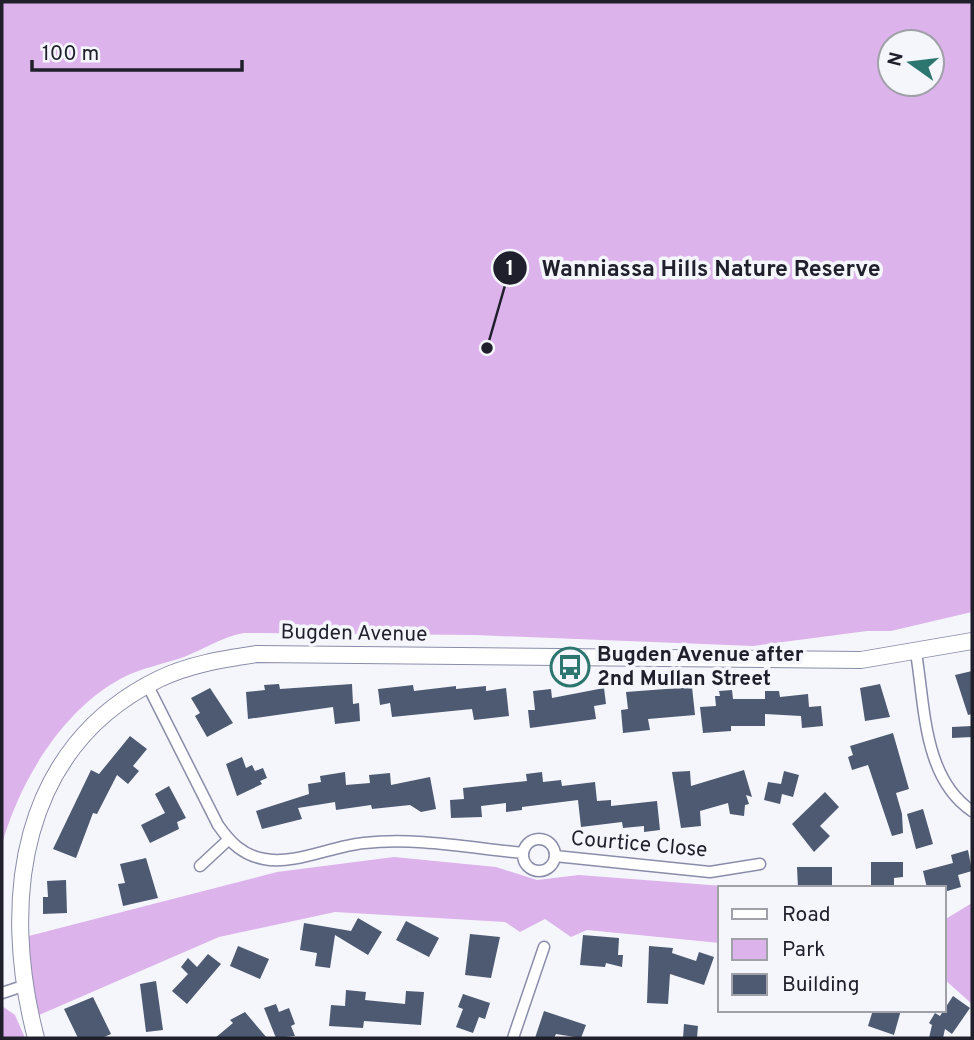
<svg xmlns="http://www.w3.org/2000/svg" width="974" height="1040" viewBox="0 0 974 1040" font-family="Overpass,sans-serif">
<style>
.green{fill:#dcb3eb;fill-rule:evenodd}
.building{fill:#4d5a72}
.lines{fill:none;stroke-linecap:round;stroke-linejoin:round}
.street-casing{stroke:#8a8da9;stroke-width:13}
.secondary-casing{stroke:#8a8da9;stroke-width:18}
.street{stroke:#fff;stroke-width:10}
.secondary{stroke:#fff;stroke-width:16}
.labels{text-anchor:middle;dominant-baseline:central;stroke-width:7;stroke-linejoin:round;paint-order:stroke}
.street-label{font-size:21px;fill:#1f202b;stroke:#f5f6fc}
.poi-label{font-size:21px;font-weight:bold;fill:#1f202b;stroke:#f5f6fc;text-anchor:start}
.leader{fill:none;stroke:#1f202b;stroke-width:2.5}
.callout-dot{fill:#1f202b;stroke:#f5f6fc;stroke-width:2.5}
.mark-label{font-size:21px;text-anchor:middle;font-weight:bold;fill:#fff}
.callout-label{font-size:23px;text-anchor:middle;font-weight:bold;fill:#1f202b;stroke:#f5f6fc;stroke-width:7;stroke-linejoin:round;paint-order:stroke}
</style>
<rect width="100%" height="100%" fill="#f5f6fc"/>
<path class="green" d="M2,2h970v610l-81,19h-24l-114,15 -278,-11 -231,-2c-22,4 -40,16 -60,24 -20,7 -43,11 -62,21 -60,32 -102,103 -120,166zM890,42h42v42h-42z
M394,857l102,10 41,13 42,-5 170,13h-29v55l-133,-13 -16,7 -26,-18 -25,13 -15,-10 -170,-10 -116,25 -180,78 -12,-38 -6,-39 256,-66z
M972,903v101l-28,-25v-59z
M2,1006l13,9 10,23h-23z"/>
<path class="building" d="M972,671v43l-4,1 -13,-40z
M279,684l1,5 72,-5 1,20 6,-1 1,18 -25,3 -2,-17 -85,12 -2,-27 19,-2 -1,-5z
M880,684l10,33 -25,4 -5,-33z
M413,685l1,6 42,-5v3l30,-3v5l20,-3 3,28 -35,4 -2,-11 -80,8 -2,-14 -10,2 -2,-16z
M692,687l3,28 -47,4 2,11 -27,3 -2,-23 7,-1 -2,-17z
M210,688l23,35 -26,14 -12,-21 5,-3 -9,-15z
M604,688l2,16 -12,2 2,13 -66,9 -2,-18h7l-2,-19 18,-2 1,9z
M732,690l1,9h32v-8h14l1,6 28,-3 1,13 12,-1 2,20 -21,2 -1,-12 -36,-2v12h-34v5l-28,2 -3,-26 16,-1 -1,-10h5l-1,-5z
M972,726v11l-20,1v-11z
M893,733l16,56 -13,4 6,21 1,19 -11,3 -24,-71 -16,5 -4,-13 5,-2 -3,-9z
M130,736l17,13 -14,17 6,5 -11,13 -11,-9 -20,39 -4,-1 -17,45 -23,-9 38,-79 8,4z
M242,757l4,11 6,-3 3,6 8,-3 4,10 -7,3 2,3 -25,12 -11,-32z
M744,770l8,27 -6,-2 3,9 -4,1 -1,11 -14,-2 -2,-11 -28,8 1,15 -20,2 -9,-56 18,-1 1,15z
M784,771l15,4 -6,22 -11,-3 -2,10 -16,-4 4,-18 13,2z
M345,772l1,13 24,-2 -1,-8 21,-2 1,12 39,-8 6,32 -15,3 -11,-7 -38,4 -1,-4 -35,5 -1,-8 -37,6 4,11 -40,10 -6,-18 53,-17 -1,-10 13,-2 -1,-6z
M542,772l1,10 18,-2 1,6 33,-4 2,19 14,-1v6l46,-5 3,29 -16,2v-6l-21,2 -1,-6 -41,5 -3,-27 -56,7v3l-16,2v-9l-25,3 1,11 -31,1 -1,-18 14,-1 -1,-11 64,-7 -1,-7z
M169,786l17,32 -9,4 2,7 -29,14 -9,-18 24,-12 -10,-19z
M825,792l14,15 -19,19 10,10 -16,16 -22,-28z
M923,809l10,35 -17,5 -9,-35z
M968,850l4,21 -14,4 3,12 -17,5v-4h-17l-4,-17 30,-8 -2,-8z
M146,858l12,40 -35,8 -5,-22 7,-1 -5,-19z
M871,862h32v15l-9,1v10h-23z
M797,867h35v21h-34z
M66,880l1,33 -24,1v-17h5l-1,-16z
M358,918l24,14 -14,23 -33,-20 -5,33 -15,-2 2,-13 -17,-3 4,-27 47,8z
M406,921l33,17 -10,19 -33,-17z
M470,934l30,3 -9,41 -26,-3z
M583,935l36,3 -1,17h5l-1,12 -16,-4 -1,4 -25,-2z
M238,946l31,13 -9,20 -30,-13z
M649,946l24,2 -1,5 24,8 3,-9 15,5 -10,28 -34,-11 -2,30 -21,-1z
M208,954l13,10 -34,40 -15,-13 16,-17 -7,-7 7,-9 9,9z
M156,981l7,49 -17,2 -6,-48z
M346,990l20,2 -1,8 40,4 1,-13 18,1 -3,33 -57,-4 -1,7 -34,-2 2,-21 14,1z
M463,994l27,9 -5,16 -6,-2 -6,16 -17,-6 7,-18 -5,-2z
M953,996l17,12 -18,26 -7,-5 -2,9h-14l3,-13 -3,-2 6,-10 5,3z
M93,997l18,37 -9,4h-24l-14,-29z
M276,1004l3,8 10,-4 6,16 -4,2 4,10 -19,2 -12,-30z
M873,1010h28l-7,25 -26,-9z
M544,1011l42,14 -5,13 -25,-4 -2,4h-19z
M245,1012l22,26h-52l18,-15 -3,-3z
M684,1024l14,2 -1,12h-14z"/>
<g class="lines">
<defs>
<path id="street" d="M916,653c9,53 7,125 56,158
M148,686l70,139c12,17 24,30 46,34 31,6 68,-13 100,-16 52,-6 107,5 159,10
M523 855a16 16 0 1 1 32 0a16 16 0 1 1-32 0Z
M555,856l155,16 50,-8
M200,866l28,-26
M2,993l15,-5
M513,1038l31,-91"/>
<path id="secondary" d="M36,1038c-36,-137 -17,-291 123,-359 31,-15 65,-20 98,-25l604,6 111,-19"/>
</defs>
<use href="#street" class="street-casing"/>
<use href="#secondary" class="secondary-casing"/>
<use href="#street" class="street"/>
<use href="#secondary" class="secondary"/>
</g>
<defs>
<symbol id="bus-ring" viewBox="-11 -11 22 22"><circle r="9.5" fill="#f5f6fc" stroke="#2d7670" stroke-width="1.5"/><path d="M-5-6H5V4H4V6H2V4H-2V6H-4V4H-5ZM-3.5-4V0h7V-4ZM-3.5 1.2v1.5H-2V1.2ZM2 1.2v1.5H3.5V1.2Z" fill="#2d7670"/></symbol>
</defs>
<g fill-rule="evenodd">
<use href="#bus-ring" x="548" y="645" width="44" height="44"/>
</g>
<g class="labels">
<g class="street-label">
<text transform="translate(354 634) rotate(1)">Bugden Avenue</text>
<text transform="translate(639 845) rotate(5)">Courtice Close</text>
</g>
<g class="poi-label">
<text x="597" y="655">Bugden Avenue after<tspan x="597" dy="24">2nd Mullan Street</tspan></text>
</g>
</g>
<path class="leader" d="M487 348L510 268"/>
<g class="callout-dot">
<circle cx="487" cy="348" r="7"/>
<circle cx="510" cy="268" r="18"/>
</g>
<g class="mark-label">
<text x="510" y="275">1</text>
</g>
<g class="callout-label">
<text x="711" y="276">Wanniassa Hills Nature Reserve</text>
</g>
<rect width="974" height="1040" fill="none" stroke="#1f202b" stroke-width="7"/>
<rect x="718" y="886" width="228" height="126" fill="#f5f6fc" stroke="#9fa0a8" stroke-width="2"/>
<rect x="732" y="909" width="35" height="10" fill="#ffffff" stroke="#9fa0a8" stroke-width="2"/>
<text x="782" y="921" font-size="21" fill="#1f202b">Road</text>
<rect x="732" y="939" width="35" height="21" fill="#dcb3eb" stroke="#9fa0a8" stroke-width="2"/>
<text x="782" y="956" font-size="21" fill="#1f202b">Park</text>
<rect x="732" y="974" width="35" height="21" fill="#4d5a72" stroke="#9fa0a8" stroke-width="2"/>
<text x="782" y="991" font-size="21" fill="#1f202b">Building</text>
<g transform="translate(911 63) rotate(284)"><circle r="33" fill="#f5f6fc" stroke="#9fa0a8" stroke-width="2"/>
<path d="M0-5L12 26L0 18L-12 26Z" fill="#2d7670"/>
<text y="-10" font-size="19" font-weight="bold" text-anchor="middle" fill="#1f202b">N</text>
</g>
<path d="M32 60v10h210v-10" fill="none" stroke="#1f202b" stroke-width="3.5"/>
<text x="42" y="60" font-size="21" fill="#1f202b" stroke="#f5f6fc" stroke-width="5" paint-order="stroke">100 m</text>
</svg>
